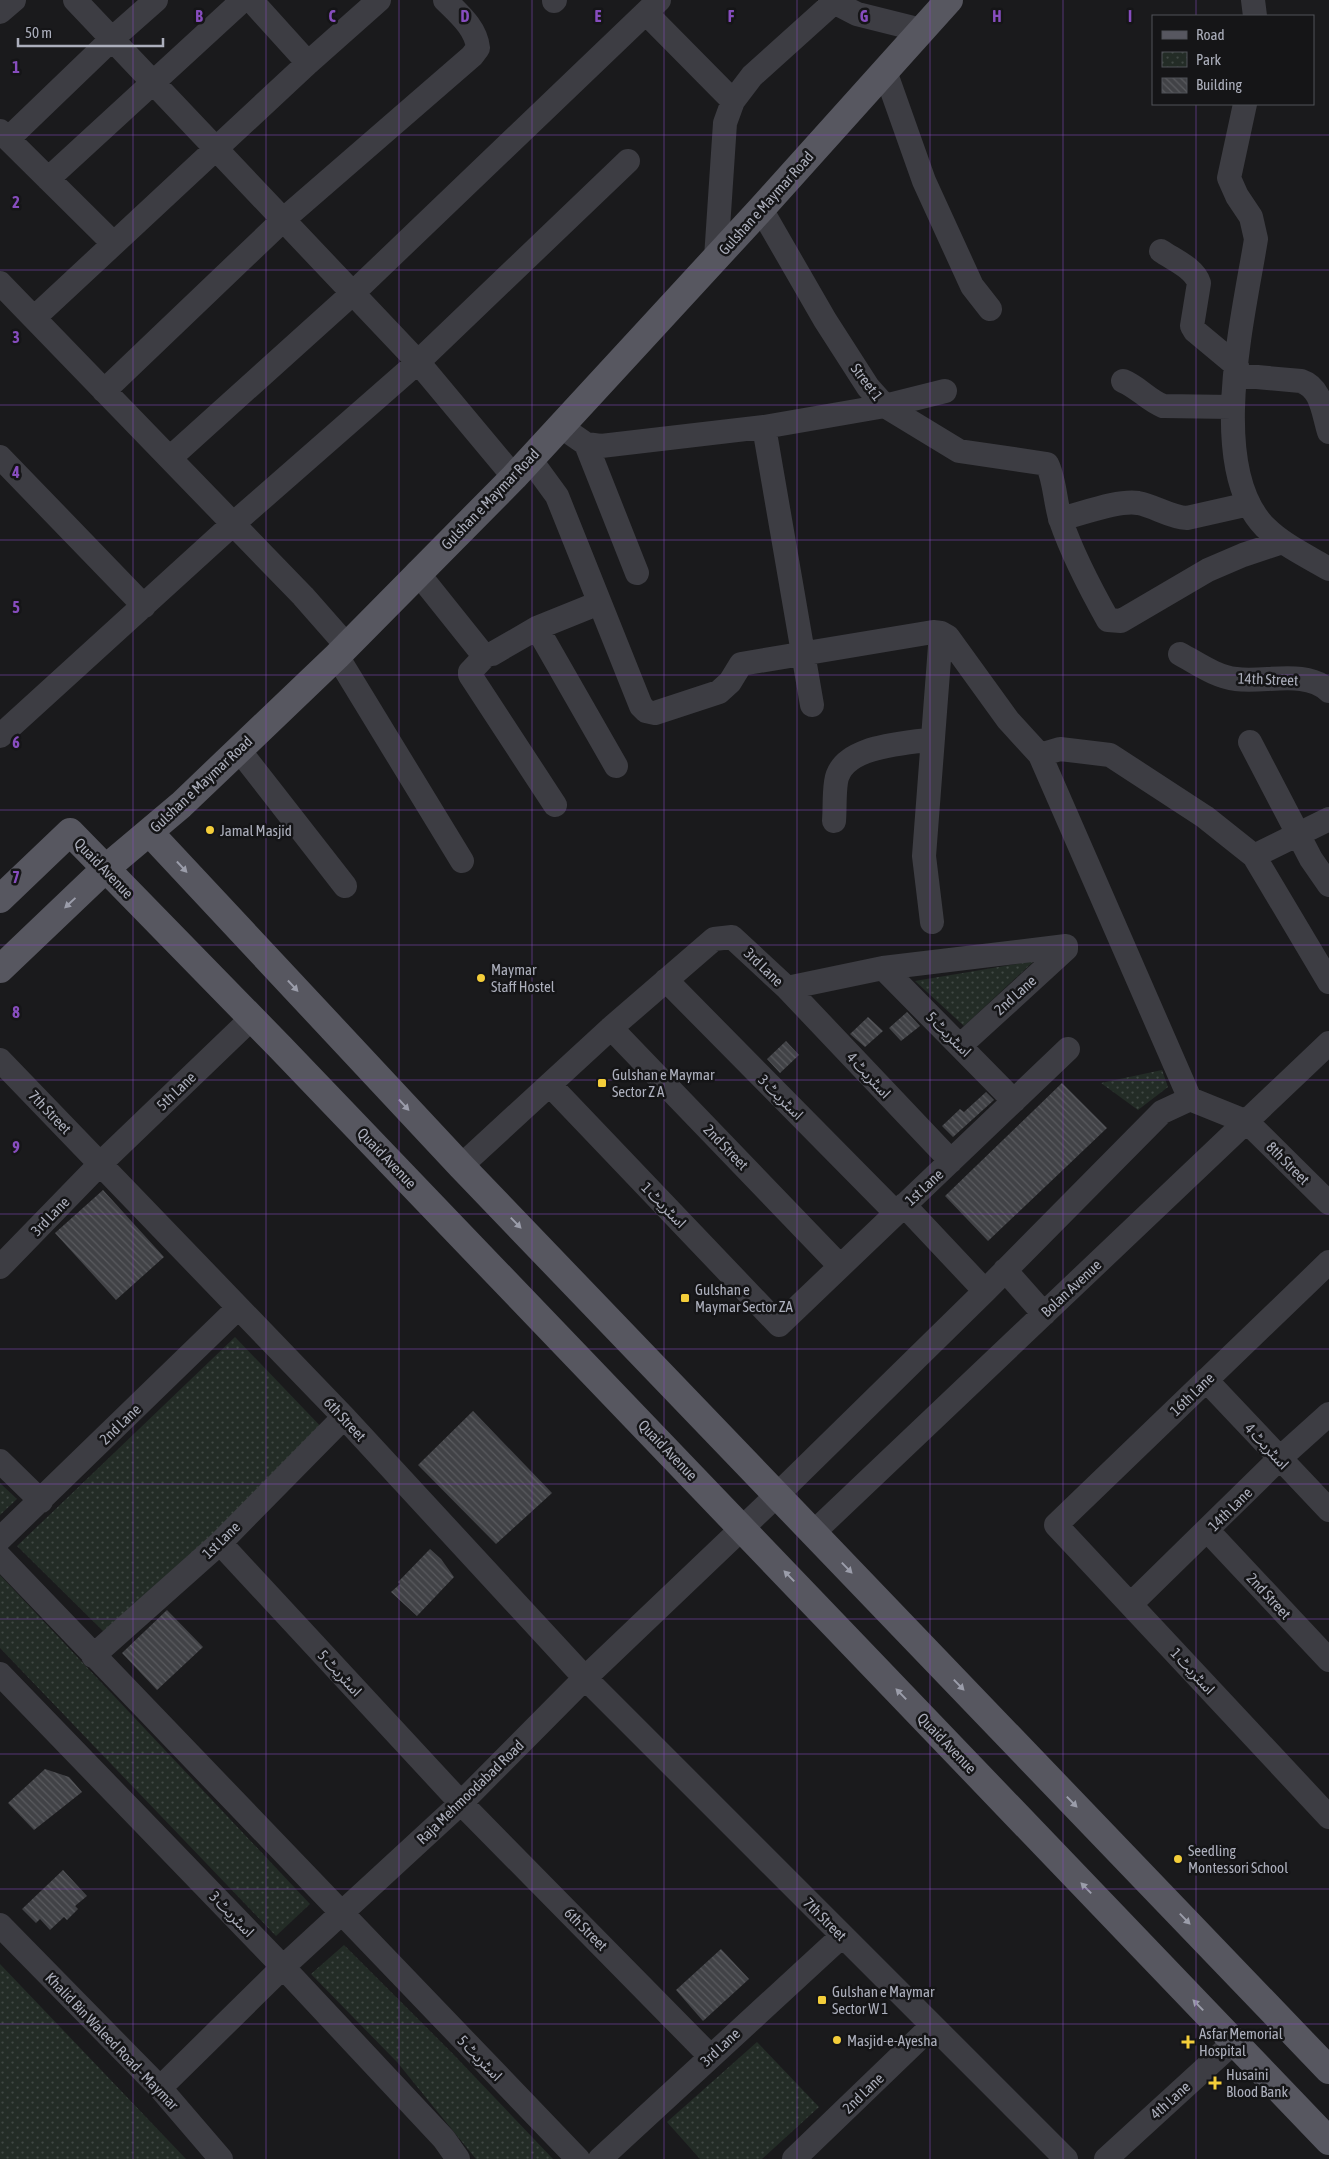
<svg xmlns="http://www.w3.org/2000/svg" width="1329" height="2159" viewBox="0 0 1329 2159" font-family="'Asap Condensed','Noto Sans Arabic',sans-serif">
<style>
.park{fill:url(#park-dots)}
.building{fill:url(#building-back-hatch)}
.lines{fill:none;stroke-linecap:round;stroke-linejoin:round}
.minor{stroke:#3d3d43;stroke-width:24}
.major{stroke:#575760;stroke-width:28}
.oneway{fill:#9b9daa}
.grid{fill:none;stroke:#874dbe;stroke-width:1;stroke-opacity:0.55}
.poi-dot{fill:#f4ce3a;stroke:#151517;stroke-width:2}
.labels{text-anchor:middle;dominant-baseline:central;stroke-width:5;stroke-linejoin:round;paint-order:stroke}
.street-label{font-size:15px;fill:#acafbc;stroke:#151517}
.poi-label{font-size:15px;fill:#acafbc;stroke:#151517;text-anchor:start}
.grid-label{font-size:16px;text-anchor:middle;font-weight:bold;fill:#874dbe;stroke:#151517;stroke-width:5;stroke-linejoin:round;paint-order:stroke}
</style>
<defs>
<pattern id="park-dots" width="8" height="8" patternUnits="userSpaceOnUse" patternTransform="scale(1.25)"><rect width="8" height="8" fill="#232c26"/><path d="M2 2h.1M6 6h.1" fill="none" stroke="#404844" stroke-width="1.8" stroke-linecap="round"/></pattern>
<pattern id="building-back-hatch" width="6" height="6" patternUnits="userSpaceOnUse" patternTransform="scale(1.25)"><rect width="6" height="6" fill="#414246"/><path d="M-1 5l2 2M0 0l6 6M5-1l2 2" fill="none" stroke="#5a5b5f"/></pattern>
</defs>
<rect width="100%" height="100%" fill="#1a1a1c"/>
<path class="park" d="M1034,961l-70,65 -49,-45z
M1162,1070l6,17 -30,23 -37,-27z
M235,1337l92,96 -223,199 -87,-86z
M0,1483l17,16 -17,16z
M0,1575l310,329 -34,32 -276,-288z
M344,1945l110,110 99,104h-77l-79,-97 -86,-88z
M0,1964l186,195h-186z
M757,2042l62,65 -57,52h-62l-33,-37z"/>
<path class="building" d="M907,1012l13,14 -19,15 -12,-13z
M868,1017l15,14 -18,16 -15,-13z
M786,1041l13,14 -19,18 -13,-14z
M1062,1083l45,45 -119,113 -43,-45z
M986,1092l8,8 -41,37 -11,-11 18,-17 4,3z
M103,1190l61,67 -48,43 -61,-67z
M473,1411l79,82 -56,51 -78,-79z
M430,1549l11,10 13,18 -37,39 -26,-24 9,-8 -2,-2z
M167,1610l36,37 -46,43 -35,-37z
M45,1769l24,8 13,15 -48,38 -26,-27z
M63,1870l24,26 -12,10 3,3 -11,11 -3,-3 -14,13 -10,-11 -4,4 -14,-14z
M721,1949l28,30 -46,42 -27,-31z"/>
<g class="lines">
<path class="minor" d="M75,0l343,362 96,115
M251,0l57,63
M830,0l27,14 64,16
M1253,0l2,16
M554,1l1,-1
M0,12l14,-12
M646,13l87,88
M885,71l39,110 48,105 18,23
M1245,104l-16,74 8,18 14,21 5,22c-12,76 -50,228 9,288 18,18 42,29 64,42
M0,131l113,112
M8,139l105,-101 43,-38
M48,179l195,-179
M761,209l64,111 43,67 17,19 74,45 88,13c8,15 8,40 14,57 12,35 29,67 47,99l13,1 87,-51 35,-15 39,-13
M1161,251c13,9 33,17 38,32l-7,43 3,5 42,35
M716,258l9,-135 8,-22 19,-25 81,-73
M0,283l303,313 44,50
M34,318l274,-255 71,-63
M1235,375l66,6c21,7 22,32 28,51
M1123,381c15,6 25,19 40,25l69,1
M104,391l180,-172 188,-163 6,-8c-2,-20 -19,-34 -33,-48
M560,426l26,18 15,2 163,-19 121,-21 60,-15
M764,427l48,278
M586,444l51,129
M0,457l144,149
M170,458l183,-165 306,-293
M530,459l27,37 84,210 5,5 9,2 64,-21 11,-10 11,-18 192,-32 8,1 7,4 60,83 32,35 150,344 57,23 82,81
M1060,519c22,-5 57,-19 78,-16 17,3 31,14 49,15l62,-14
M417,572l64,80 5,3
M537,628l79,138
M1180,654c17,9 36,23 56,25 29,4 70,-10 93,12
M337,656l125,205
M0,736l233,-212 185,-162 210,-201
M1250,742l61,117 18,26
M239,750l106,136
M1040,755l20,-6 50,6 95,62 49,39 75,126
M555,805l-85,-130v-3l16,-17 6,-1 45,-26 62,-25
M834,821c1,-12 0,-26 2,-39 5,-37 68,-38 97,-43
M1254,856l75,-37
M932,922l-8,-66 17,-223
M883,968l131,133
M666,980l230,233
M787,988l164,173
M611,1028l229,238
M0,1060l344,357 241,261 481,481
M550,1085l229,240 289,-276
M461,1166l150,-138 103,-89 18,-2 55,51 96,-20 183,-22v3l-105,96
M904,1205l81,86
M1329,1262l-273,263 273,292
M0,1267l100,-103 152,-146
M1005,1270l39,44
M1206,1380l123,130
M0,1461l41,40
M1208,1531l121,129
M813,1533l516,-490
M0,1539l238,-231
M220,1543l241,260 249,253
M0,1557l578,602
M1131,1604l148,-145 50,-45
M93,1656l127,-113 124,-126
M0,1674l283,293 161,172 14,20
M0,1925l160,163 61,71
M160,2088l123,-121 178,-164 124,-125 193,-184 207,-203 177,-179 28,-13
M600,2159l242,-223
M794,2159l138,-133
M1106,2159l128,-117"/>
<path class="major" d="M149,832l312,334 868,904
M0,899l70,-67 210,215 1049,1094
M0,969l105,-100 76,-64 156,-149 177,-179 247,-268 188,-209"/>
</g>
<defs><path id="oneway-solid" d="M-6-.8H1V-3.2L6.5 0L1 3.2V.8H-6Z" transform="scale(1.25)"/></defs>
<g class="oneway">
<use href="#oneway-solid" transform="translate(182 867) rotate(47)"/>
<use href="#oneway-solid" transform="translate(70 903) rotate(137)"/>
<use href="#oneway-solid" transform="translate(293 986) rotate(47)"/>
<use href="#oneway-solid" transform="translate(404 1105) rotate(47)"/>
<use href="#oneway-solid" transform="translate(516 1223) rotate(46)"/>
<use href="#oneway-solid" transform="translate(847 1568) rotate(46)"/>
<use href="#oneway-solid" transform="translate(789 1576) rotate(-134)"/>
<use href="#oneway-solid" transform="translate(959 1685) rotate(46)"/>
<use href="#oneway-solid" transform="translate(901 1694) rotate(-134)"/>
<use href="#oneway-solid" transform="translate(1072 1802) rotate(46)"/>
<use href="#oneway-solid" transform="translate(1086 1888) rotate(-134)"/>
<use href="#oneway-solid" transform="translate(1185 1919) rotate(46)"/>
<use href="#oneway-solid" transform="translate(1198 2005) rotate(-134)"/>
</g>
<path class="grid" d="M133,0v2159M266,0v2159M399,0v2159M532,0v2159M664,0v2159M797,0v2159M930,0v2159M1063,0v2159M1196,0v16M1196,104v2055M0,135h1329M0,270h1329M0,405h1329M0,540h1329M0,675h1329M0,810h1329M0,945h1329M0,1080h1329M0,1214h1329M0,1349h1329M0,1484h1329M0,1619h1329M0,1754h1329M0,1889h1329M0,2024h1329"/>
<g class="poi-dot">
<circle cx="210" cy="830" r="5"/>
<circle cx="481" cy="978" r="5"/>
<rect x="597" y="1078" width="10" height="10" rx="2.5"/>
<rect x="680" y="1293" width="10" height="10" rx="2.5"/>
<circle cx="1178" cy="1859" r="5"/>
<rect x="817" y="1995" width="10" height="10" rx="2.5"/>
<circle cx="837" cy="2040" r="5"/>
<path d="M1185.5 2034.5h5v5h5v5h-5v5h-5v-5h-5v-5h5z"/>
<path d="M1212.5 2075.5h5v5h5v5h-5v5h-5v-5h-5v-5h5z"/>
</g>
<g class="labels">
<g class="street-label">
<text transform="translate(766 203) rotate(-48)">Gulshan e Maymar Road</text>
<text transform="translate(867 382) rotate(53)">Street 1</text>
<text transform="translate(490 499) rotate(-46)">Gulshan e Maymar Road</text>
<text transform="translate(1268 679) rotate(2)">14th Street</text>
<text transform="translate(201 784) rotate(-43)">Gulshan e Maymar Road</text>
<text transform="translate(104 868) rotate(46)">Quaid Avenue</text>
<text transform="translate(764 967) rotate(44)">3rd Lane</text>
<text transform="translate(1015 995) rotate(-42)">2nd Lane</text>
<text transform="translate(949 1034) rotate(45)">اسٹریٹ 5</text>
<text transform="translate(869 1075) rotate(47)">اسٹریٹ 4</text>
<text transform="translate(176 1091) rotate(-44)">5th Lane</text>
<text transform="translate(781 1097) rotate(45)">اسٹریٹ 3</text>
<text transform="translate(50 1112) rotate(46)">7th Street</text>
<text transform="translate(726 1147) rotate(46)">2nd Street</text>
<text transform="translate(387 1158) rotate(46)">Quaid Avenue</text>
<text transform="translate(1288 1163) rotate(45)">8th Street</text>
<text transform="translate(924 1187) rotate(-43)">1st Lane</text>
<text transform="translate(664 1205) rotate(46)">اسٹریٹ 1</text>
<text transform="translate(50 1216) rotate(-46)">3rd Lane</text>
<text transform="translate(1071 1288) rotate(-43)">Bolan Avenue</text>
<text transform="translate(1192 1394) rotate(-44)">16th Lane</text>
<text transform="translate(345 1419) rotate(47)">6th Street</text>
<text transform="translate(120 1424) rotate(-44)">2nd Lane</text>
<text transform="translate(1267 1446) rotate(47)">اسٹریٹ 4</text>
<text transform="translate(668 1450) rotate(46)">Quaid Avenue</text>
<text transform="translate(1230 1509) rotate(-45)">14th Lane</text>
<text transform="translate(221 1540) rotate(-44)">1st Lane</text>
<text transform="translate(1269 1596) rotate(47)">2nd Street</text>
<text transform="translate(1193 1671) rotate(47)">اسٹریٹ 1</text>
<text transform="translate(340 1673) rotate(47)">اسٹریٹ 5</text>
<text transform="translate(947 1743) rotate(46)">Quaid Avenue</text>
<text transform="translate(470 1792) rotate(-44)">Raja Mehmoodabad Road</text>
<text transform="translate(232 1914) rotate(46)">اسٹریٹ 3</text>
<text transform="translate(825 1919) rotate(45)">7th Street</text>
<text transform="translate(586 1929) rotate(45)">6th Street</text>
<text transform="translate(112 2041) rotate(46)">Khalid Bin Waleed Road - Maymar</text>
<text transform="translate(720 2047) rotate(-43)">3rd Lane</text>
<text transform="translate(480 2058) rotate(46)">اسٹریٹ 5</text>
<text transform="translate(863 2093) rotate(-44)">2nd Lane</text>
<text transform="translate(1170 2100) rotate(-42)">4th Lane</text>
</g>
<g class="poi-label">
<text x="220" y="830">Jamal Masjid</text>
<text x="491" y="969">Maymar<tspan x="491" dy="17">Staff Hostel</tspan></text>
<text x="612" y="1074">Gulshan e Maymar<tspan x="612" dy="17">Sector Z A</tspan></text>
<text x="695" y="1289">Gulshan e<tspan x="695" dy="17">Maymar Sector ZA</tspan></text>
<text x="1188" y="1850">Seedling<tspan x="1188" dy="17">Montessori School</tspan></text>
<text x="832" y="1991">Gulshan e Maymar<tspan x="832" dy="17">Sector W 1</tspan></text>
<text x="1199" y="2033">Asfar Memorial<tspan x="1199" dy="17">Hospital</tspan></text>
<text x="847" y="2040">Masjid-e-Ayesha</text>
<text x="1226" y="2074">Husaini<tspan x="1226" dy="17">Blood Bank</tspan></text>
</g>
</g>
<g class="grid-label">
<text x="199" y="22">B</text>
<text x="332" y="22">C</text>
<text x="465" y="22">D</text>
<text x="598" y="22">E</text>
<text x="731" y="22">F</text>
<text x="864" y="22">G</text>
<text x="997" y="22">H</text>
<text x="1130" y="22">I</text>
<text x="16" y="73">1</text>
<text x="16" y="208">2</text>
<text x="16" y="343">3</text>
<text x="16" y="478">4</text>
<text x="16" y="613">5</text>
<text x="16" y="748">6</text>
<text x="16" y="883">7</text>
<text x="16" y="1018">8</text>
<text x="16" y="1153">9</text>
</g>
<rect x="1152" y="15" width="162" height="90" fill="#151517" stroke="#515359"/>
<rect x="1162" y="31" width="25" height="8" fill="#575760" stroke="#515359"/>
<text x="1196" y="40" font-size="15" fill="#acafbc">Road</text>
<rect x="1162" y="52" width="25" height="15" fill="url(#park-dots)" stroke="#515359"/>
<text x="1196" y="65" font-size="15" fill="#acafbc">Park</text>
<rect x="1162" y="78" width="25" height="15" fill="url(#building-back-hatch)" stroke="#515359"/>
<text x="1196" y="90" font-size="15" fill="#acafbc">Building</text>
<path d="M18 38v8h145v-8" fill="none" stroke="#acafbc" stroke-width="2.5"/>
<text x="25" y="38" font-size="15" fill="#acafbc" stroke="#151517" stroke-width="4" paint-order="stroke">50 m</text>
</svg>
